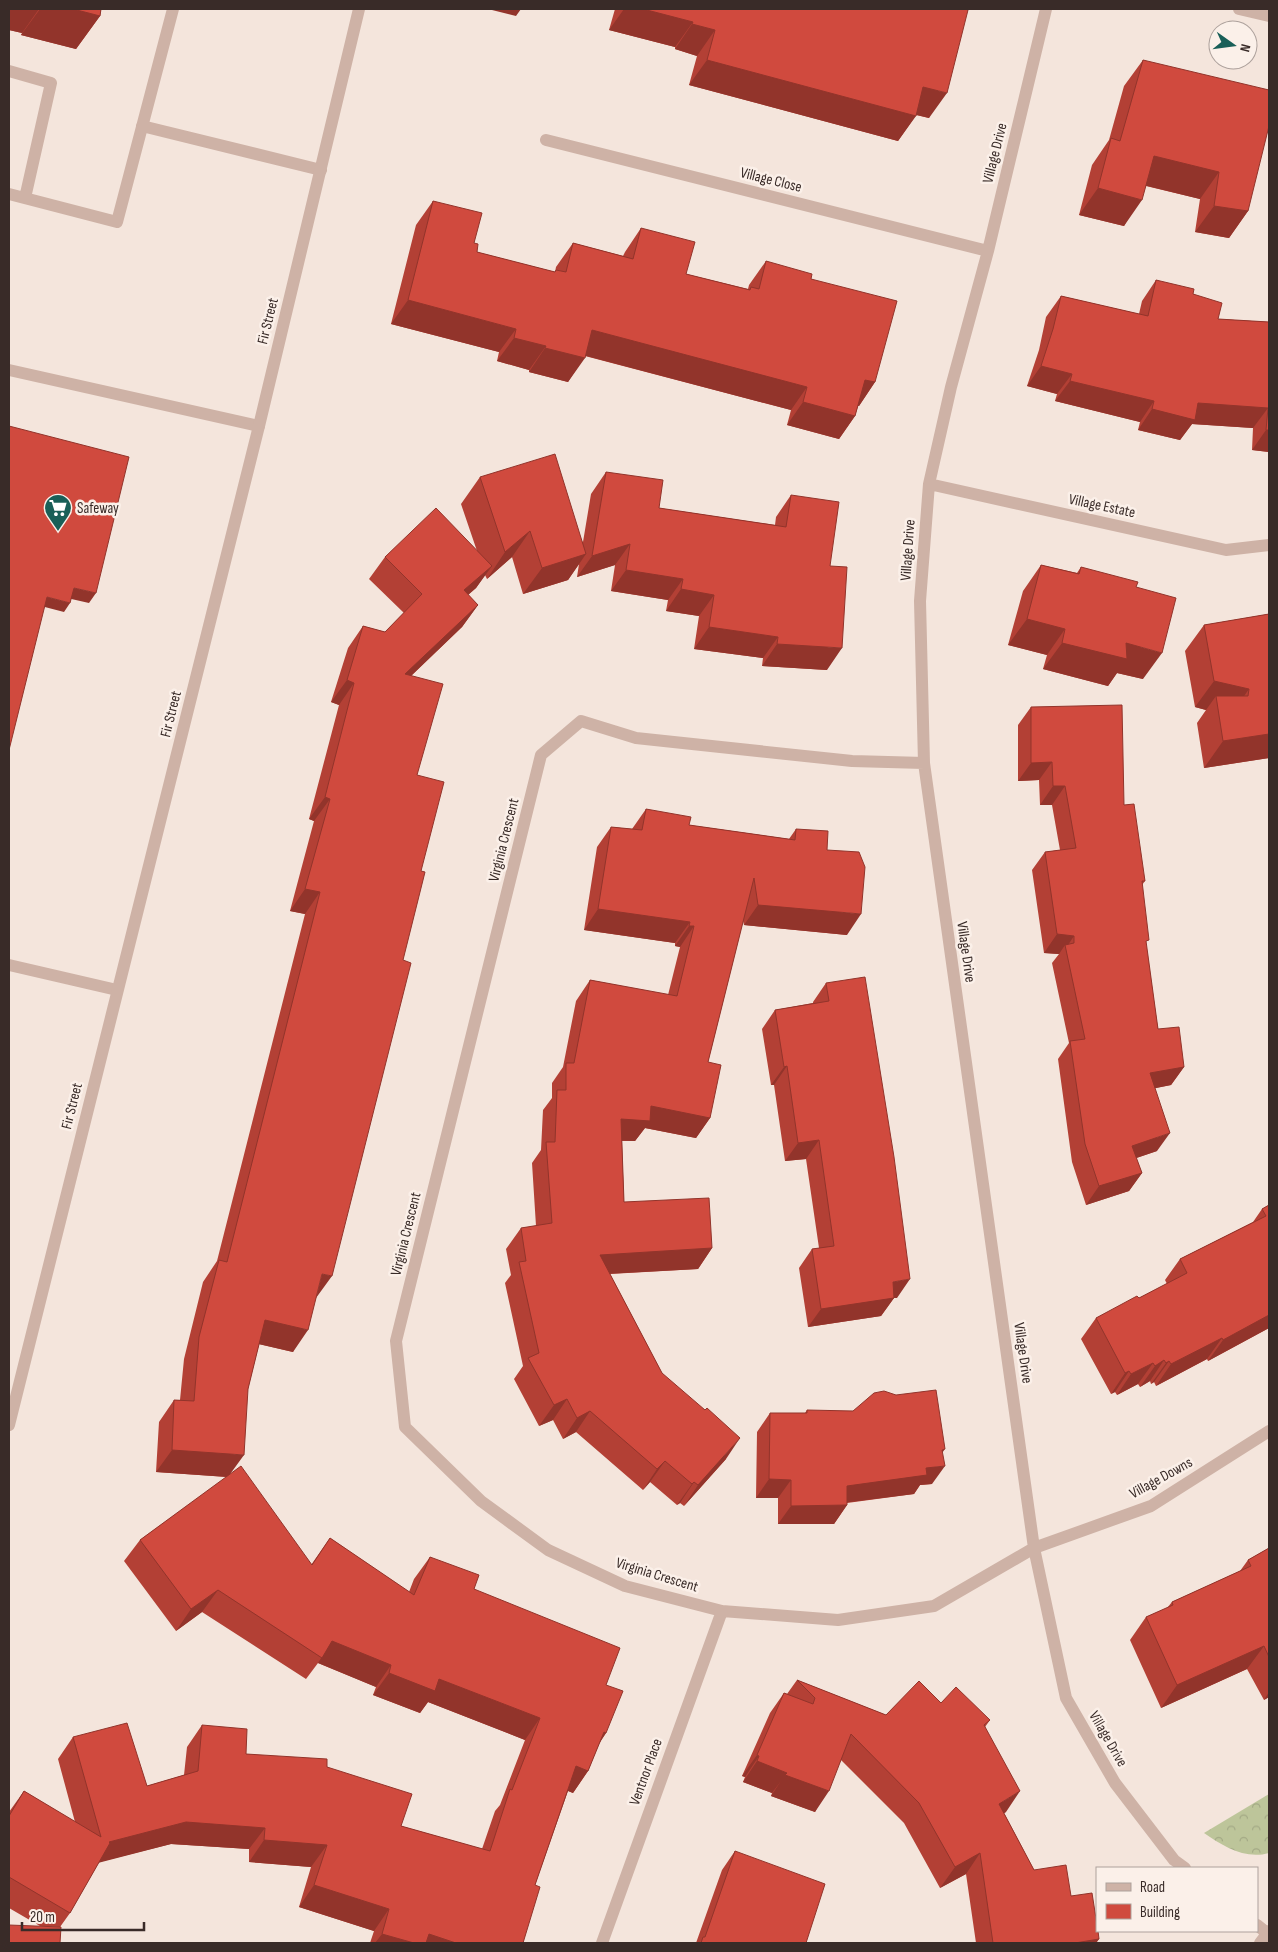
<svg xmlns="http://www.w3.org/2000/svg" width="1278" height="1952" viewBox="0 0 1278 1952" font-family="'Sofia Sans Condensed',sans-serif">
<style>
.forest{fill:url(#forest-crowns)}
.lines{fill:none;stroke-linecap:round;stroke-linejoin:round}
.service{stroke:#ceb2a6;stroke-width:12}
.minor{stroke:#ceb2a6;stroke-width:12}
.wall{fill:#b34035}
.shaded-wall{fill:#92342b}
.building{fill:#d04a3e;stroke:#92342b}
.labels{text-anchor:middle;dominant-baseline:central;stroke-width:5;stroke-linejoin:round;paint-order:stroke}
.street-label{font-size:15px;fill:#392b28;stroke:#fbf0e9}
.poi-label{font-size:15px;fill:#392b28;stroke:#fbf0e9;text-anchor:start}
</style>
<defs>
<pattern id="forest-crowns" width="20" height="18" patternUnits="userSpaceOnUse" patternTransform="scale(1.25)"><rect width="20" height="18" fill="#bdc59a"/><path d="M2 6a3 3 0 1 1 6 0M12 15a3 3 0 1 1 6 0" fill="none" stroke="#a3a985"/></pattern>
</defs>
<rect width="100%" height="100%" fill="#f4e5dc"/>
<path class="forest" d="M1269,1794v59c-24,7 -46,-7 -65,-20z"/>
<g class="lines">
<path class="service" d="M9,71l42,12 -26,115
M142,126l179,44
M9,194l108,28 56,-213
M9,370l250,56
M9,965l108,25"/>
<path class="minor" d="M1046,9l-58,242 -37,136 -22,97 -9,117 4,162 110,785 32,150 49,85 59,77 11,8
M1239,9l30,7
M546,140l442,111
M929,484l297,66 43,-5
M924,763l-72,-2 -216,-23 -55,-17 -40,34 -145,586 9,86 76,74 67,49 77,36 97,25 116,9 96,-14 100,-58 117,-42 118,-75
M9,1425l250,-999 100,-417
M1257,1925l10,8
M602,1943l120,-332
M1260,1943l9,-12"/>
</g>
<path class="wall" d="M9,9h92l-1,7 -24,33 -55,-14 1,-2 -13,-3z
M615,9h350l-36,109 -13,-3 -18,26 -209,-56 8,-29 -22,-7v-2l-66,-17z
M1143,60l105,151 -19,27 -34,-6 5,-33 -54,-13 -22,40 -45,-11 13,-50 17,-25 15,-54z
M433,201l41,42 3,9 78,20 1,-5 17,-24 50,13 2,-4 16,-24 45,46 62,15 1,-4 17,-24 45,18 64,103 -16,24h-1l-3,10 -16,23 -52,-14 4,-15 -206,-54 -17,26 -39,-10v-2l-32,-9 2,-9 -108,-28 25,-99z
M1156,280l37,14 25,25 51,3v130l-17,-2 1,-22 -61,-4 -12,16 -42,-10 2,-8 -85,-21 2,-7 -30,-8 12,-36 7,-33 15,-21 78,18 3,-13z
M606,472l53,36 116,17 1,-8 15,-22 39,71 -3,104 -65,-4 1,-8 -69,-9 5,-33 -33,-5 2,-11 -57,-9 4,-26 -38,12 2,-13 -11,16 -45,14 -11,-37 -25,22 -2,-4 -9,13 -8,7 10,10 -16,22 -51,49 6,99 -101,523 -23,54 -34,-8 -11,45 -19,86 82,90 19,-27 79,54 5,-13 16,-22 176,128v48l-7,11 -11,27 -15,22 -5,-2 -33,94 -12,58h-153l4,-12 -75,-24 12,-40 -62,-5v-13l-78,-5 -72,18 -29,51 -10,14 -20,-1 -31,-18v-96l15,-21 51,31 -17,-63 15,-22 74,49 37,-11 3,-28 15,-22 44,29 81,13 74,59 81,23 13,-38 5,-6 25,-65 -97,-38 -8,11 -47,-18 3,-8 -58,-24 -12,16 -104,-67 -26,19 -52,-70 16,-21 87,-63 -71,-5 3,-50 15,-22h6l4,-41 19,-77 14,-21 88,-347 -15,-3 24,-90 -5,-2 30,-114 -8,-3 17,-54 15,-22 22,6 19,-19 -35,-34 16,-22 92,-6 -16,-47 19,-27 103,65 8,-48z
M1041,565l36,8 4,-6 55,20 7,92 -26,-6 -9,13 -65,-17 4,-14 -39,-10 15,-54z
M1269,614v144l-65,10 -7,-45 9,-13 -11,-3 -10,-56 19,-26z
M1031,707l93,98 21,76 -3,4 4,59 12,85 26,38 -13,18 -16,3 2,63 -21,7 6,15 -13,18 -43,14 -14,-43 -14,-103 11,-16 -17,-80 7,-9 -15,-1 -12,-83 13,-18 15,-2 -8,-45h-12l-1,-25 -21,1v-56z
M646,809l43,16 100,14 7,-10 31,21 20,85 -103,-10 -1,-4 -35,141 2,56 -14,20 -51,-10 -10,13h-13l2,61 88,46 -14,21 -88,5 52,99 64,86 -42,47 -4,-3 -3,2 -27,-23 -7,8 -67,-58 -13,7 -10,-19 -14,6 -25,-47 9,-13 -18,-83 6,-8 -5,-26 15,-21 15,-2 -4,-63 9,-13 2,-40 9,-12v-15l11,-16 13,-66 14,-21 78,15 12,-48 -5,-1v-3l-91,-13 13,-83 14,-20 21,2z
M826,983l71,315h-3l-13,18 -73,11 -9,-59 13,-19 7,-1 -13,-89 -21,2 -11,-76h-3l-9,-56 13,-19 38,-7v-1z
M1269,1205v123l-61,33 -1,-2 -51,27 -2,-4 -3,2 -1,-3 -10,6 -2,-3 -21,11 -2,-3 -4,2 -30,-55 15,-21 43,-20 28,-14 -2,-4 15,-21 73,-37 9,-13z
M807,1410l125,74 -12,1 -6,9 -67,9v2l-13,19h-56v-26h-22l1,-66 13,-19h35z
M1269,1548v149l-5,3 -17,-31 -86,39 -31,-68 16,-23 21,-9 5,-6 68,-31 8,-11z
M797,1680l89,35 55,-12 49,17 -5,7 21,85 -2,1 30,57 37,26 28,43 -3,4h-120l-10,-69 -26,14 -36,-65 -63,-63 -26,52 -44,-16 1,-3 -29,-11 2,-5 -3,-1 28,-63 14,-20 3,1z
M735,1851l71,92h-110l26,-73z"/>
<path class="shaded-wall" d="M9,9h30l-17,24 -13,-3z
M40,9h33l27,7 -24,33 -55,-14z
M488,9h33l-5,7z
M624,9h19l50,13 -18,25 -66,-17z
M692,24l23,6 -18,26 -22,-7z
M707,60l209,56 -18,25 -209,-56z
M923,87l24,6 -18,25 -24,-6z
M1154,156l65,16 -19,27 -65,-16z
M1098,188l44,12 -18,26 -45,-11z
M1214,206l34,5 -19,27 -34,-6z
M408,300l108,29 -17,23 -108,-28z
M592,330l215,57 -16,23 -216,-57z
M514,338l32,8 -17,24 -32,-9z
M545,348l40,10 -17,24 -39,-10z
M1041,366l31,8 -15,20 -30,-8z
M865,380l10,2 -16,24 -11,-3z
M1070,381l84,20 -14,21 -85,-21z
M803,402l52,14 -16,23 -52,-14z
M1198,403l70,5 -15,20 -61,-4 -12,16 -42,-10 14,-21z
M1266,430h3v22l-17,-2z
M530,531l-18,26 -25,22 18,-27z
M630,544l-15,21 -38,12 15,-21z
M586,554l-18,26 -45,14 19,-26z
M492,566l-16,22 -28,24 16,-22z
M626,570l57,9 -15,21 -57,-9z
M74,588l22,5 -7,10 -22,-5z
M681,589l33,6 -15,21 -33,-5z
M47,597l23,6 -6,9 -23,-6z
M478,605l-16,22 -72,69 15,-22z
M1027,619l38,10 -18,26 -39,-10z
M709,627l69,10 -15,21 -69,-9z
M1062,643h64l36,10 -19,26 -26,-6 -9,13 -65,-17z
M777,644l65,4 -15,22 -65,-4z
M347,680l7,3 -15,22 -8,-3z
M1214,681l35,8 -19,27 -14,-20 -10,14 -11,-3z
M1269,734v24l-65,10 19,-27z
M1052,762l-13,18 -21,1 13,-18z
M1053,786h12l-13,19h-12z
M325,797l5,2 -16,22 -5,-2z
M305,889l15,3 -15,22 -15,-3z
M758,905l103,9 -14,21 -103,-10z
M598,909l92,13 -15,21 -91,-13z
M689,926h5l-14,21 -5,-1z
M1057,934l17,2 -8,12 -1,-3 -6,9 -15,-1z
M787,1066l-13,19h-3l13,-18z
M1184,1067l-13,18 -34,7 13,-19z
M651,1106l59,12 -14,20 -51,-10 -10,13 -28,-1 14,-21z
M1170,1133l-13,18 -38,13 13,-18z
M819,1140l-13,19 -21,2 13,-18z
M1142,1173l-13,18 -43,14 13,-19z
M712,1248l-14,21 -112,6 14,-20z
M322,1274l10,2 -16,22z
M910,1279l-13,19h-3l-13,18 -73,11 13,-18 72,-27z
M1269,1315v13l-61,33 15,-21z
M265,1320l43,10 -15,22 -43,-10z
M1222,1338l-15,21 -51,27 15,-22z
M1164,1360l-14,21 -10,6 15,-21z
M1169,1361l-15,21 -3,2 15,-21z
M1153,1363l-15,21 -21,11 14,-21z
M1129,1371l-14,21 -4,2 14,-21z
M567,1399l-14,21 -14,6 15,-21z
M590,1411l-14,21 -13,7 14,-21z
M740,1438l-14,21 -42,47 14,-21z
M945,1449l-13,18 13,-1 -13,18 -12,1 -6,9 -80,10 13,-18 79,-18 16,-18z
M172,1450l72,5 -16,22 -72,-5z
M665,1461l-15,21 -7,8 14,-21z
M769,1479l22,1 -13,18h-22z
M694,1482l-14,21 -3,2 15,-21z
M847,1505l-13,19h-56l13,-18z
M218,1590l-16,22 -26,19 15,-22z
M332,1641l59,24 -15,22 -58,-24z
M1264,1646l-17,23 -86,39 16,-23z
M389,1673l50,6 101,39 -15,22 -97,-38 -8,11 -47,-18z
M1269,1692v5l-5,3z
M604,1732l2,1 -15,22z
M757,1755l2,1 -14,21 -3,-1z
M757,1761l30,12 -15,20 -29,-11z
M576,1766l12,5 -15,22 -12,-5z
M785,1775l44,16 -14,21 -44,-16z
M1020,1791l-14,21 -22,13 15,-21z
M186,1822l79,6 -16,21 -78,-5 -77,20 15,-22z
M264,1840l63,5 -16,22 -62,-5z
M980,1853l-14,21 -26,14 15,-21z
M314,1885l75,24 -15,22 -75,-24z
M382,1934l32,9h-39z
M429,1934l27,9h-34z
M1099,1939l-3,4h-21z"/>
<path class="building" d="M73,9h28l-1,7z
M643,9h322l3,1 -21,83 -24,-6 -7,29 -209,-56 8,-30 -23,-6 1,-2z
M1143,60l126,30v36l-21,85 -34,-5 5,-34 -65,-16 -12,44 -44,-12 13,-50 9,3z
M433,201l49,12 -8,30 4,1 -1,8 78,20 1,-2 10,2 7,-29 60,16 8,-31 54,14 -9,32 64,16 1,-3 8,2 7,-28 46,13 -1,5 86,22 -22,81 -10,-2 -10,36 -52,-14 4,-15 -215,-57 -7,28 -40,-10 1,-2 -32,-8 2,-9 -108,-29z
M1156,280l38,9 -1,5 29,9 -4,16 51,3v108h-3l2,-22 -70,-5 -3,17 -43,-11 2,-8 -84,-20 2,-7 -31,-8 12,-37 8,-33 87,20z
M9,426l120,31 -33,136 -22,-5 -4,15 -23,-6 -38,153z
M555,454l31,100 -44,14 -12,-37 -25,21 -25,-75z
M606,472l57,8 -4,28 127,19 5,-32 48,7 -9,64 17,1 -5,81 -65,-4 1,-7 -69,-10 5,-32 -33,-6 2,-10 -57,-9 4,-26 -38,12z
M436,508l56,58 -28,24 14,15 -73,69 38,10 -26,91 27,7 -23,89 4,1 -22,88 8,3 -79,313 -10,-2 -14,56 -43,-10 -17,69 -4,66 -72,-5 2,-50 20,1 5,-64 20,-77 8,2 93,-370 -15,-3 25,-90 -5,-2 29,-114 -7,-3 16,-54 22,6 37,-38 -37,-37z
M1041,565l38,9 2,-7 57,15 -2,5 40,11 -14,55 -36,-10 1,16 -65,-16 3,-14 -38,-10z
M1269,614v120l-46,7 -7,-45h32l1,-7 -35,-8 -10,-56z
M1122,705l2,100 10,-1 11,77h-3l7,59 -3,1 12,88 21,-2 5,40 -34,6 20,60 -38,13 10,27 -43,13 -14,-42 -15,-103 15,-2 -20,-94 9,-2v-7l-17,-2 -12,-82 31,-4 -11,-62h-12l-1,-24 -21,1v-56z
M646,809l45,8 -2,8 106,15 1,-11 32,2 -1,19 32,2 6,15 -4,47 -103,-9 -4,-27 -46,184 13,3 -11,53 -59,-12 -1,15 -29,-2 3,83 85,-4 3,50 -112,7 62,118 43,37 2,-2 33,30 -42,47 -4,-3 -2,2 -27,-23 -8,8 -67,-58 -13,7 -10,-19 -13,6 -26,-47 11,-5 -20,-91 7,-1 -5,-33 31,-5 -6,-81h9l2,-52h9v-27h8l16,-83 87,16 17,-70h-5l1,-4 -92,-13 13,-82 31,3z
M865,977l29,180 16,122 -17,3 1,16 -73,11 -9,-60 22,-3 -15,-106 -21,3 -11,-77 -3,1 -9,-57 54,-9 -3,-18z
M1269,1205v110l-46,25 -1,-2 -51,26 -2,-3 -3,2 -2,-3 -9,6 -2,-3 -22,11 -2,-3 -4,2 -29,-55 41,-22 2,2 48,-25 -7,-14 86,-43 -4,-7z
M936,1390l9,59 -3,1 3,16 -19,2 1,7 -80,11v19l-56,1v-26l-22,-1 1,-66h37v-3l46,1 21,-18 10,-2 12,4z
M241,1466l71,99 18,-27 84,57 16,-38 49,18 -5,14 146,59 -14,37 17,6 -17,42 -2,-1 -16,39 -12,-5 -41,119 5,2 -17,56h-67l-27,-9 -3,9h-12l-32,-9 7,-25 -75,-24 13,-40 -63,-5 1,-12 -79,-6 -77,20 1,1 -40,70 -61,-36v-61l15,-25 77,46 -28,-100 54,-14 20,63 51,-15 4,-46 45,4 -1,25 81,5v8l85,27 -11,32 89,25 20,-62 2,1 28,-72 -101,-39 -4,12 -46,-18 2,-8 -59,-24 -10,17 -104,-68 -27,19 -51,-69z
M1269,1548v109l-5,-11 -87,39 -31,-68 27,-12 -1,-3 79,-36 -3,-6z
M797,1680l89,35 33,-34 22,22 15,-16 34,33 -6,5 36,66 -21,13 35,66 32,-5 5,31 21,-3 5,32v6h1l1,8 -24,4h-82l-13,-90 -25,14 -36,-64 -68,-69 -22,57 -44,-16 2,-2 -30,-12 2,-5 -2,-1 27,-62 29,11 2,-6z
M735,1851l90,33 -19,59h-105l2,-6h2z
M9,1925l52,2 -1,16h-51z"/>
<defs>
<symbol id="supermarket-pin" viewBox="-11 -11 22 30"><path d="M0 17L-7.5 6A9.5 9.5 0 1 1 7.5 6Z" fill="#195f58" stroke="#fbf0e9"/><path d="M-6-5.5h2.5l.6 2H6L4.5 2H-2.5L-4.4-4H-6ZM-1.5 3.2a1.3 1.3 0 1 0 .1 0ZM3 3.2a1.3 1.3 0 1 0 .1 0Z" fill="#fff"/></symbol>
</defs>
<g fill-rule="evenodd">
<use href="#supermarket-pin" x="42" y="492" width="32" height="43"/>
</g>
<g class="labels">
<g class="street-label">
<text transform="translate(995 153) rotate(-76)">Village Drive</text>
<text transform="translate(771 180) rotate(14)">Village Close</text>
<text transform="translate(268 321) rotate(-76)">Fir Street</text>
<text transform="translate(1102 506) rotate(12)">Village Estate</text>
<text transform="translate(908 550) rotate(-86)">Village Drive</text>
<text transform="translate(171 714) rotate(-76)">Fir Street</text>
<text transform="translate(504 840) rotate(-76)">Virginia Crescent</text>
<text transform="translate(966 952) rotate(82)">Village Drive</text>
<text transform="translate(72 1106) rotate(-76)">Fir Street</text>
<text transform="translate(406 1234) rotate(-76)">Virginia Crescent</text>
<text transform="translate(1023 1353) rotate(82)">Village Drive</text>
<text transform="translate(1161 1478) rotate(-29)">Village Downs</text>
<text transform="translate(657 1575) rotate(17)">Virginia Crescent</text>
<text transform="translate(1108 1739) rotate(60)">Village Drive</text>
<text transform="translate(646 1772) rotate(-70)">Ventnor Place</text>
</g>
<g class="poi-label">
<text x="77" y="508">Safeway</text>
</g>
</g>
<rect width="1278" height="1952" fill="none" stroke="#392b28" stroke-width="20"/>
<rect x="1096" y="1867" width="162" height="65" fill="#fbf0e9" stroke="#ada19c"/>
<rect x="1106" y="1883" width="25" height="8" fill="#ceb2a6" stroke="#ada19c"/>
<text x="1140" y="1892" font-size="15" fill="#392b28">Road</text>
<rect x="1106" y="1904" width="25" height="15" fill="#d04a3e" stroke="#ada19c"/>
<text x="1140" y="1917" font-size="15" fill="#392b28">Building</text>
<g transform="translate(1233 45) rotate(104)"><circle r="24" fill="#fbf0e9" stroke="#ada19c"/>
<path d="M0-4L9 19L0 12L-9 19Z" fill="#195f58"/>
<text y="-8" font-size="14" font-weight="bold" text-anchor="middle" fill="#392b28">N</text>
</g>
<path d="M22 1922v8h122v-8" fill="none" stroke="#392b28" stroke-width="2.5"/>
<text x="30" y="1922" font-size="15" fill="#392b28" stroke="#fbf0e9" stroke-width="4" paint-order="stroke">20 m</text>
</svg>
